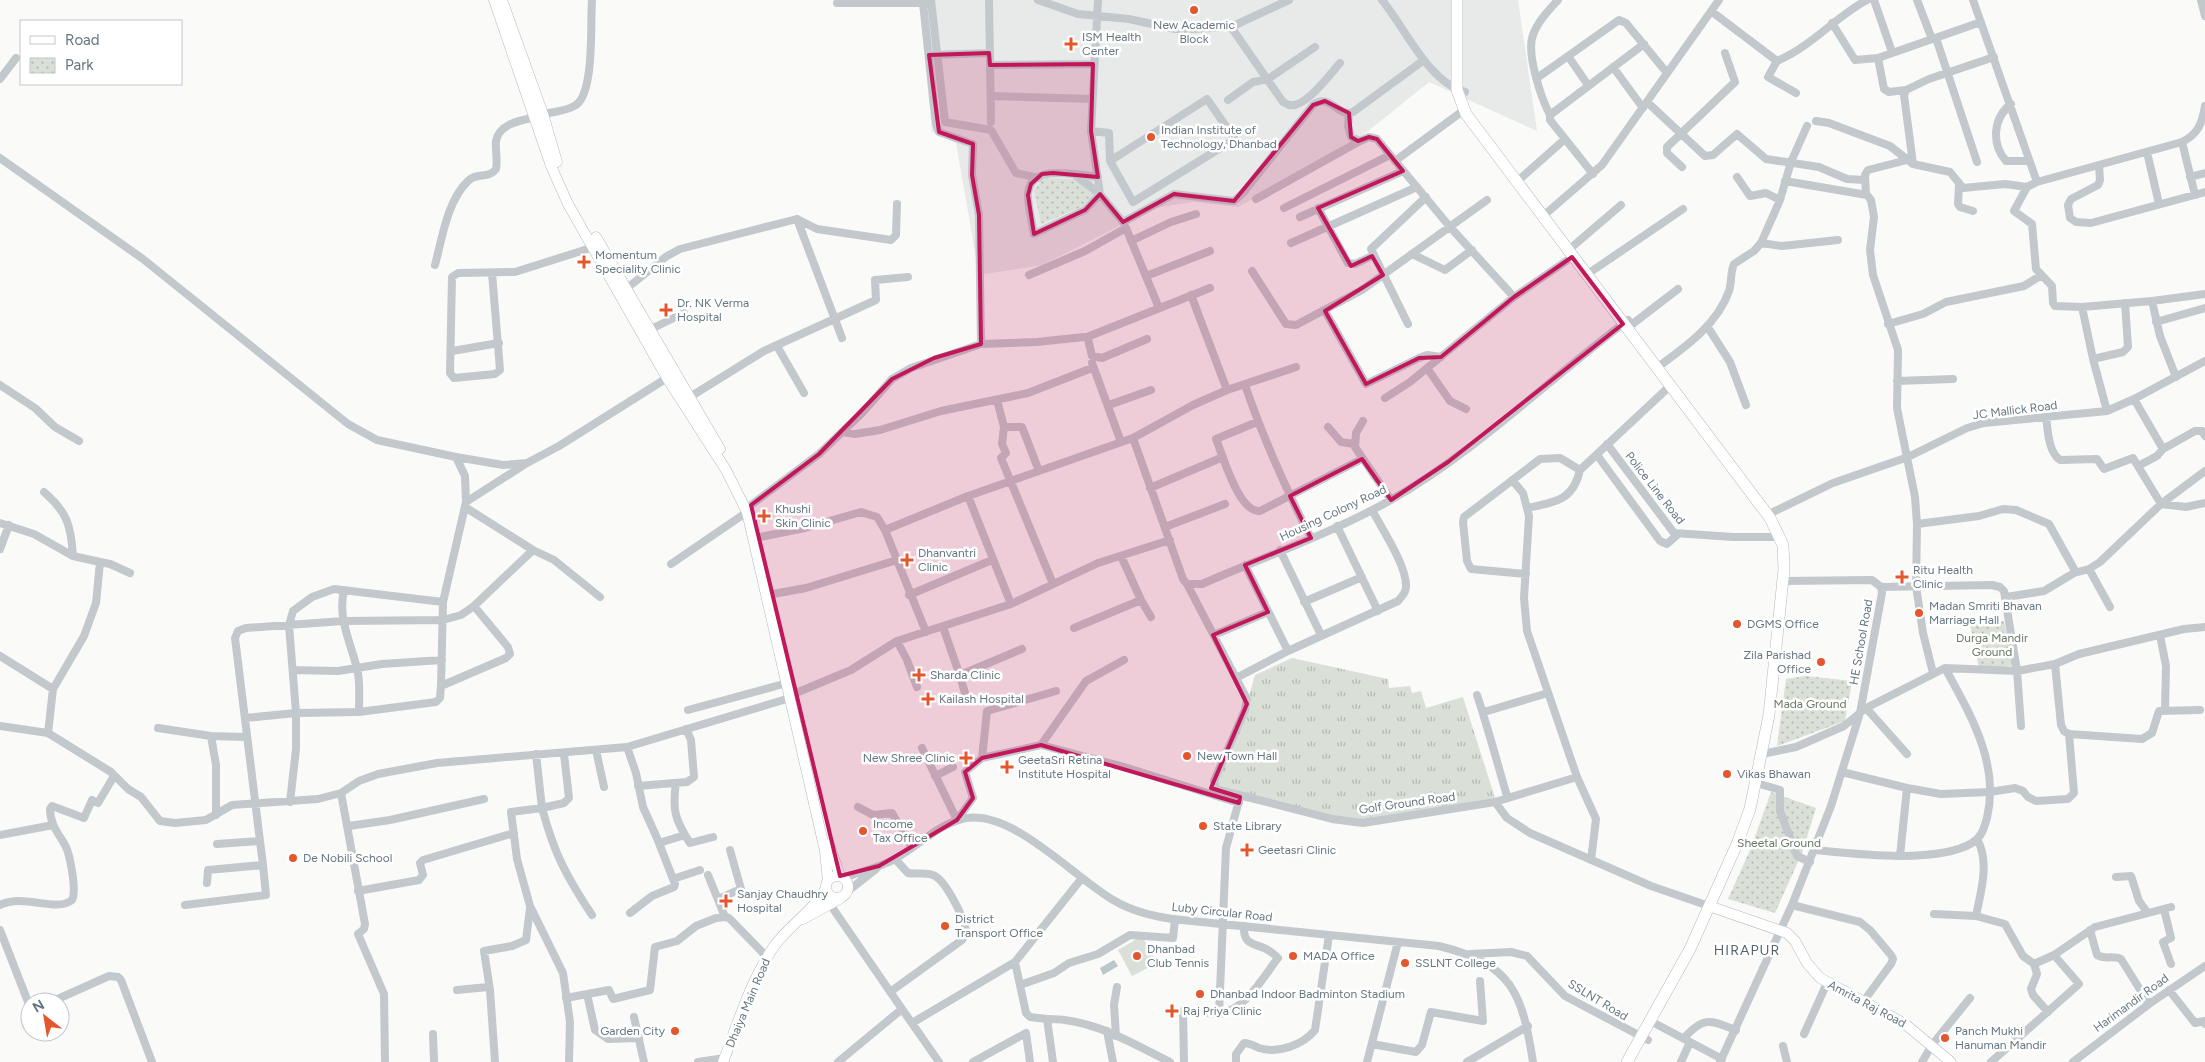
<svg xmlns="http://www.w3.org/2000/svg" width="2205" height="1062" viewBox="0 0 2205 1062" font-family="Figtree,sans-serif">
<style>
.built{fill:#e8e9e9}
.grass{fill:url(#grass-tufts)}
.park{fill:url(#park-dots)}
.pitch{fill:#dadfd7}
.water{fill:#bbc7cb}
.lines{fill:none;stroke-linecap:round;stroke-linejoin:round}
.major-casing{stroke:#b5babe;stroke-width:11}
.highway-casing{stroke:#b4b9bd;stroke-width:12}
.minor{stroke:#c3c8cc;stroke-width:8}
.major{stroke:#fff;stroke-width:10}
.highway{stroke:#fff;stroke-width:11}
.marked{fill:#c2185b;fill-opacity:0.2;stroke:#c2185b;stroke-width:4;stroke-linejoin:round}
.poi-dot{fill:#e4572e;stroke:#fff;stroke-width:2}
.labels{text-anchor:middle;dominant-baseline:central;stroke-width:5;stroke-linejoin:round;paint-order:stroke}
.poi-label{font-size:12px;fill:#657683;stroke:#fff;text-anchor:start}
.street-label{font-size:12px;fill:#657683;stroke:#fff}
.park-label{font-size:12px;fill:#687a64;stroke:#fff}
.neighbourhood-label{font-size:14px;letter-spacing:1px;fill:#57646e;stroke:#fff}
</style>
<defs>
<pattern id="grass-tufts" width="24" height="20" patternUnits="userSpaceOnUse" patternTransform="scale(1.25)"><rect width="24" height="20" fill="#dadfd7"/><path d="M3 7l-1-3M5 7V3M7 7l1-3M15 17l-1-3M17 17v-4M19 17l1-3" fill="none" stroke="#b4b9b4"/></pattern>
<pattern id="park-dots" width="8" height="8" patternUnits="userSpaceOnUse" patternTransform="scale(1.25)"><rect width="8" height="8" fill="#dadfd7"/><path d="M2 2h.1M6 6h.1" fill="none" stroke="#b4b9b4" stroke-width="1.8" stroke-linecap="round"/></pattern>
</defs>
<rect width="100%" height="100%" fill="#fafaf8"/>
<path class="built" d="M919,0h599l19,131 -108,-49 -62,50 -65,40 -64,35 -45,-5 -38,6 -113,57 -63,10 -23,-132 -24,-11z"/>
<path class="grass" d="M1292,658l96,21 1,9 21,-2 2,7 9,-2 5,17 37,-11 32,101 -132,23 -28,-1 -128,-27 38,-83 10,-35z"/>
<path class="park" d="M1043,178l49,2 1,16 -12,11 -40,17 -7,-33z
M2004,621l10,45 -35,2 -9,-44z
M1806,676l46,5 -7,40 -68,25 9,-67z
M1771,792l45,16 -14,45 -27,60 -47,-14 23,-51z"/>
<path class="pitch" d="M1142,936l15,27 -25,13 -14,-26z"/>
<path class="water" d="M1114,960l4,6 -15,9 -3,-7z"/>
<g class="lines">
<defs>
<path id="major" d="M494,0l57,166 17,38 99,174 59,92 21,42 78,339 3,30
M502,0l41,114 14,48
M596,237l124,212
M829,844l11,32
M826 887a11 11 0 1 1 22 0a11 11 0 1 1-22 0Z
M1709,906l78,27 8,8 12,22 13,15 85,46 46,38
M803,919l38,-21
M723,1062c15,-39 28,-83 52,-117 15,-20 39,-35 51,-57"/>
<path id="highway" d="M1457,0v90l9,24 304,404 13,27 1,24 -15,146 -19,94 -13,35 -47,105 -63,113"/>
</defs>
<use href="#major" class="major-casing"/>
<use href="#highway" class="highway-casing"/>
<path class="minor" d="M931,0l14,122 46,8 25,43 22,5
M989,0l2,122
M1038,0l40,14 51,5 46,10h18l38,-2 58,-27
M1382,0c23,28 47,83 83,92
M1874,0l18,52
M1917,0l15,39
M1973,0l64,182
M2201,0l4,16
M837,3h90
M923,3l13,121 3,8 34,12 -1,31 7,40 2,129
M1711,11l66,50c34,-14 58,-44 90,-61
M1832,23l23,37 23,-2
M1231,27l52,75 6,3c16,4 41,-31 51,-42
M1936,38l41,124
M933,55l56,-2
M1568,56l20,29
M1777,61l-9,16 28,16
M990,65l103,-1
M1613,67l30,41
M1537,78l82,-58 7,3 41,50
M0,79l16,-21
M1906,90l-17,2 -5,-3 -6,-31 103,-36
M991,96l101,3
M1228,100l25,-18 15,-3 47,-32
M1647,102l58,54 8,-1 24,-21 29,25 53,8 28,12 18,1
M2011,104c-18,14 -20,40 -5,57h23
M1349,113l-1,13 3,11 9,4 9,-4 8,2 73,88 64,70
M543,114c10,-2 24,-3 33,-9 19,-14 14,-82 16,-105
M1550,115c-9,-17 -24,-62 -17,-80 5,-14 16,-25 25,-35
M1816,121l13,2 61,23 23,18 37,8 13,16 42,-4 22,3 10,-5 145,-40c16,-8 20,-18 23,-36
M1091,131l18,2 1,28 23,41 102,-63 -28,-40 -97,62
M2182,142l13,53
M2147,152l12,52
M0,158l143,101 205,165 29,16 79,17
M1395,161l69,-51
M1913,164l-9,-69 2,-5 23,-11 65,-22
M2099,165l1,15 -2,5 -27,14 -3,6 2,13 6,4 15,1 114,-31
M1682,167l-15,-14v-6l68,-65 -10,-29
M1593,174l-43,-54v-5l94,-71
M1075,175l25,19 23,28 51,-28 60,7 9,-8 70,-88c18,-13 24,13 40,7l71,-52
M1098,177c-21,-2 -69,-15 -70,18 0,12 4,27 6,39l51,-24 15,-16 -9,-63 7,-131
M1737,177l13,19 16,-3 14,7
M2190,177l15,-4
M1520,179l45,-40
M1785,181l82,14 4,5 3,17 -4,33 3,25 25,75 -1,58 18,89 2,27 -1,62 7,47 10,40
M1959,185l-1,19 2,3 13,4
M2027,187l-13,24 18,13 4,45 16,17 1,17 2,3 27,1 70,-6 53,-7
M1866,195l-1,-20 3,-5 39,-10
M1256,199l104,-58
M1284,208l106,-53
M1318,208l30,55 7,1 17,-8
M1300,217l103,-46
M1542,217l60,-52 117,-165
M797,219l45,119
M1131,241l40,-19 25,-8
M1291,243l126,-56
M1761,243l21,3 56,-6
M1572,247l49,-42
M1412,254l33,16 27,-20
M435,265c7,-26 12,-64 33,-84 8,-9 21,-2 28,-12 2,-9 -1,-19 0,-28 3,-18 27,-21 40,-24
M1252,271l34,53 10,1 66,-35 125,-90
M1592,271l91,-62
M492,273l8,97 -5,4 -41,4 -4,-5 2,-96 6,-4 57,-1 79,-25
M1029,275l56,-24 41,-23 33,80
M1146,276l64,-25
M626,289l41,-33 13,-7 117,-30 20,10 74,11 5,-5 1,-31
M1191,295l36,95
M2152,301l8,35 16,41
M2082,307l11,52 14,52
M1325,311l41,73 53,-26 8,-3 14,2
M2156,322l49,-14
M1408,324l-37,-75 55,-52
M1888,324l35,-10 23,-12 78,-16 16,-10
M1707,326l23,36 16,43
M1626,329l52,-40
M649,330l35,-17
M1087,337l123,-49
M777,346l27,47
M452,351l47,-8
M2093,359l30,-7 5,-5 -3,-44
M1092,363l29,79
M1662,364c26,-19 56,-41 67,-73 3,-9 1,-18 5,-27l20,-13 7,-8 19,-43 11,-38 16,-36
M1427,368l23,33 16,8
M1897,381l56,-2
M0,385l35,23 20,19 24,14
M1245,385c18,53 41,104 66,153
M1385,398l25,-16 104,-85 58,-40
M2134,399l29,50 32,-18h7l3,5
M685,400l79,-49 112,-51 -1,-20 33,-3
M997,400l7,27 -2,17 4,9 -5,5 52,126
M1109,405l42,-15
M2046,417c2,13 2,35 14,43l37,-1 7,10 29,-11 28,46 25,3 19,-4
M1363,421l-7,12 -1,14 36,53
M1257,422l-41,17c7,17 23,74 44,72l102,-52
M1004,427h18l17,44
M1328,427l13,15 13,2
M842,432l13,2 25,-4 61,-19 87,-18 64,-25
M1133,438l50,141 4,5h15c62,-27 128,-50 187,-83 87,-49 160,-122 239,-181
M1607,444l67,89 59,4h47
M1597,455l63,86 7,3 10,-9
M527,463l-61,39 -1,-26 -9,-19 47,8 24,-2 32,-17 108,-68
M2140,465l17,-9 6,-7
M1512,480l11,13 6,23 -5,82 3,33 50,146 19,42 -5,41
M1150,488l73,-31
M44,492c23,20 27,33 29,64
M968,496l43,108
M751,505l68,-51 43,-41 30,-34 19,-11 70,-24 56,-2 47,-5 4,2 4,17 10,2 45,-19
M465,507l68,43 21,10 46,37
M1527,508c28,-6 46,-7 53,-38
M1773,512l60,-29 75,-26 59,-29 17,-5 123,-12 27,-12 71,-38
M0,523l34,11 39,22 27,6 -4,41 -12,33 -31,53 -5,44
M1917,524l62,-8 24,-7 13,1 33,14 25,45v4l-30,18 -38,6
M1337,526l41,85
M1165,527l60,-23
M760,537l45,-9 56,-16 16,5 8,13
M0,549l9,-24
M1280,550l41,85
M1121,556l20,44 10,17
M100,562l10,2 20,9
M671,564l76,-52
M1245,565l43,86
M2089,569l21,38
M2074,573l15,-4 11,-7 61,-58 44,-33
M1526,574l-55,-5 -4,-8 -4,-39 1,-5 76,-58 20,-1 20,12 90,-84
M1187,584l60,115 -2,11 -31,71 2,8 116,30 31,4 132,-21 82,-25
M1881,587l111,-2 8,2 4,4 13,80 4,55
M344,590c-7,29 8,55 14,83 2,12 1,26 1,39
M773,594l33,-6 91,-28
M909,595l83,-35
M1304,602l58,-25
M943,627l16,46h6l57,-24
M1074,628l67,-28
M926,632l-41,-102 83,-34 165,-58 60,-33 34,-15 69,-23
M1214,635l54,-23
M2160,635l6,31 -1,43
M897,641l10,19 10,27
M0,656l53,33
M2055,664l6,61 3,6 5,3 73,5 10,-6 7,-22 41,-1
M293,670l45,1 44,-7 60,-4
M959,673l6,20
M1236,678l52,-27 110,-50c4,-5 8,-8 8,-14 1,-21 -24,-58 -34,-77
M441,686l2,-84 23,-100
M796,693l55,-23 46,-29 114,-37 87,-41 72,-23
M1477,695c11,33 20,67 30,101
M1866,708l41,46
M688,710l99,-27
M1484,712l64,-19
M245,718l51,-5 63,-1 77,-10 4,-4 1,-12 65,-28 4,-4 -2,-7 -34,-41
M0,726l48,7 63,39 17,17 13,8 19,24 15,2 31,-3 26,-15 86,-6 23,-6 18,-12 19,-7 59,-11 190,-16 163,-49
M158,728l53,8 35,1
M211,736l5,29v50
M1041,745l80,21 118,37
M627,747l9,26 7,34 14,31 18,46 -1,3 -22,9 -22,17
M922,748l35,72
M596,750l8,37
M536,754l6,54 -31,4 6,47 13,47 33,67 7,49 -1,40
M564,754l5,44 -5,5 -22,5c12,45 24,68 50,107
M1762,754l34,-7 48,-21 22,-18 79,-40 72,3 38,-7 24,-10 105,-25 21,-2
M982,758l59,-13 45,-64 38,-21
M1842,772l65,16 34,6 49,-2 25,-4 8,3 5,6 8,4 32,-2 6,-6 -5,-59
M935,776l18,-9
M676,783c-4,27 -1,37 14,60l23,-6
M1763,785l17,5v21l17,45 13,6
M638,786l49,-4 7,-5 -3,-37 -5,-11
M341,793l24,131 -1,5 -6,5 26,60 1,68
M290,802l6,-53v-36l-7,-88 4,-14 19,-14 22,-8 109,13
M1495,802l12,16 23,15 121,53 58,20
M858,807l15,8 19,-2 20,35
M957,820l16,-22 -8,-26 17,-14 5,-47 69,-20
M349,826l41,-6 94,-21
M0,835l53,-10
M659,843l26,-8
M217,844l43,-3 -25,-203 3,-7 8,-3 97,-7 100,-1 18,-5 13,-9 59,-56
M1815,850c40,4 122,14 157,-7 10,-6 12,-15 15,-25 13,-55 -17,-104 -42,-150
M1900,856l7,-68
M708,875l17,42
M2116,877l15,-1 8,25 8,11
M843,878c17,-6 35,-10 50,-18 23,-12 44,-35 69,-41 48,-13 112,59 153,82 17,10 37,15 57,18l267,27c73,18 83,46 94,116
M673,879l27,-9
M207,883l1,-13 55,-5 -3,-24
M358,891l61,-11 4,-5 -3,-12 3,-3 91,-27
M848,891l28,-22
M823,894l79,115 -64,53
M718,899l23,-10 -11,-39
M0,905c23,-12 56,8 72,-5 5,-9 -2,-46 -7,-55 -7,-12 -15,-21 -15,-36l2,-3 32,12 8,-18 6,3 16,-27
M185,905l81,-10 -3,-30
M1792,905l68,17 10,8 21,25 2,4 -2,5 -28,38
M2164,909l7,29 -8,4 8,22
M1934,914l42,2 29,8 18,32 11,8 20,-9
M1976,916c5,-25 14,-54 1,-77
M0,930l30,77
M2090,930l7,25c8,5 16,0 24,4l28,45
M1470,954l41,-2 16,4 38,40 83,44
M1015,962l11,51 4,4 17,2 6,43
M2034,964l3,10 -6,15 2,6 15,17
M1020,985l34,-12 15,-10 29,-9 32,-19 43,3 2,-19
M457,990l31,-3
M2169,990l26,33 9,-2 1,3
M890,992l72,-52 4,-7c0,-13 -20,-51 -31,-57 -8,-5 -18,-1 -27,-3l-13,-14
M587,994l8,36 13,9 31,-1
M566,998l43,-8 4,9 37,-9 5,-43 22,-6 19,-15 20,-8 9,-1 4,1 38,39
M51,1002l58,-26 9,1 3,3 31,82
M902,1009l37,53
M1219,1014c27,-4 44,-37 59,-56 -4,-4 -9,-8 -14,-10 -13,-5 -21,-5 -20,-22
M634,1017l10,45
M1047,1019c45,-1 84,24 123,43
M912,1023l103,-61 67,-84
M1656,1024l34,18 -9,20
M1107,1031l6,31
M433,1034l1,28
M1804,1034l23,-51
M1116,1036l-2,-31 3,-18
M1684,1038c20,-22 26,-18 52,-8
M1690,1042l32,17
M1372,1044l44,8 6,-7 9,-33 52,9 -3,-40
M1783,1046l4,16
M495,1062l-5,-72 -6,-39 28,-5 14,-6 4,-32
M698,1062l27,-4
M973,1062l53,-29 4,29
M1184,1062l-1,-51 36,3 7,-166 14,-51
M1236,1062v-8l8,-11c6,0 10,3 15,5 19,6 44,-3 56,-18l14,-95
M1367,1062l31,-120
M1467,1062l61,-36
M1720,1062l72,-157 39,-99 29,-93 22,-120 -1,-6 -9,-7 -89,1
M1922,1062l10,-17 38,-47
M1991,1062l88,-78 -25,-29 41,-28 76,-20
M2073,1062l76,-58 56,-38"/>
<use href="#major" class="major"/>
<use href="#highway" class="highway"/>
</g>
<path class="marked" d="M989,53l1,12 103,-1 -2,67 7,46 -45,-4 -11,1 -11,10 -3,11 6,39 51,-24 15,-16 23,28 51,-28 60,7 79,-96 12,-4 24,12 2,24 7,4 11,-4 8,2 26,32 -85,37 33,58 21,-10 11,19 -58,36 41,73 53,-26 22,-1 73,-60 58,-40 51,67 -175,138 -57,38 -29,-41 -72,37 21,42 -66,27 23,47 -55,23 34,69 -36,84 29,9 -1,6 -198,-58 -59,13 -17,14 8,26 -16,22 -78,46 -39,10 -89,-371 68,-51 73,-75 42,-21 47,-14 -2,-129 -7,-40 1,-31 -34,-12 -10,-77z"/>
<g class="poi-dot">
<circle cx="1194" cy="10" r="5"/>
<path d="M1068.5 36.5h5v5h5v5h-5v5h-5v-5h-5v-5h5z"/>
<circle cx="1151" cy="137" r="5"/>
<path d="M581.5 254.5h5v5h5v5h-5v5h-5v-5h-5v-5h5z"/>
<path d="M663.5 302.5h5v5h5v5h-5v5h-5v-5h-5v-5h5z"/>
<path d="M761.5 508.5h5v5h5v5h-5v5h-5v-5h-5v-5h5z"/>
<path d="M904.5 552.5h5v5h5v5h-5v5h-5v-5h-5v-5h5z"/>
<path d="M1899.5 569.5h5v5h5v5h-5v5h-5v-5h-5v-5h5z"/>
<circle cx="1919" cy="613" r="5"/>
<circle cx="1737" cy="624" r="5"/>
<circle cx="1821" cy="662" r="5"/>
<path d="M916.5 667.5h5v5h5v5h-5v5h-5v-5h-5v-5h5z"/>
<path d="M925.5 691.5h5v5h5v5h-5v5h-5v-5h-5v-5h5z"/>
<circle cx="1187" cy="756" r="5"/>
<path d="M963.5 750.5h5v5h5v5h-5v5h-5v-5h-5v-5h5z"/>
<path d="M1004.5 759.5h5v5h5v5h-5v5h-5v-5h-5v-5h5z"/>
<circle cx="1727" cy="774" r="5"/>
<circle cx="1203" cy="826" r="5"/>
<circle cx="863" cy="831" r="5"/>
<path d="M1244.5 842.5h5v5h5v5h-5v5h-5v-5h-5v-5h5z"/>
<circle cx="293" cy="858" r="5"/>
<path d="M723.5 893.5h5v5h5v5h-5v5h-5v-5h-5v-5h5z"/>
<circle cx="945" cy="926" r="5"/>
<circle cx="1137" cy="956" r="5"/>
<circle cx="1293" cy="956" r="5"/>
<circle cx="1405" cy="963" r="5"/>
<circle cx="1200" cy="994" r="5"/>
<path d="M1169.5 1003.5h5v5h5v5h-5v5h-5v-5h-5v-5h5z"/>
<circle cx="675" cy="1031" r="5"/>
<circle cx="1945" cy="1038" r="5"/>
</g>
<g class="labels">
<g class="poi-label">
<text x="1194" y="25" text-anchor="middle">New Academic<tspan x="1194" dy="14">Block</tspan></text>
<text x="1082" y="37">ISM Health<tspan x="1082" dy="14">Center</tspan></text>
<text x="1161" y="130">Indian Institute of<tspan x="1161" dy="14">Technology, Dhanbad</tspan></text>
<text x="595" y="255">Momentum<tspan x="595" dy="14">Speciality Clinic</tspan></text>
<text x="677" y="303">Dr. NK Verma<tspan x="677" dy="14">Hospital</tspan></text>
<text x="775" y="509">Khushi<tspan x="775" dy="14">Skin Clinic</tspan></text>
<text x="918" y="553">Dhanvantri<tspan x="918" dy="14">Clinic</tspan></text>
<text x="1913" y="570">Ritu Health<tspan x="1913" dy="14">Clinic</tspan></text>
<text x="1929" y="606">Madan Smriti Bhavan<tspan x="1929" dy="14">Marriage Hall</tspan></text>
<text x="1747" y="624">DGMS Office</text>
<text x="1811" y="655" text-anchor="end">Zila Parishad<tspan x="1811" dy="14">Office</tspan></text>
<text x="930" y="675">Sharda Clinic</text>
<text x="939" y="699">Kailash Hospital</text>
<text x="1197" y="756">New Town Hall</text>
<text x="955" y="758" text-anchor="end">New Shree Clinic</text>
<text x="1018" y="760">GeetaSri Retina<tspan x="1018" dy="14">Institute Hospital</tspan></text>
<text x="1737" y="774">Vikas Bhawan</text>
<text x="873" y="824">Income<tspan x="873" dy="14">Tax Office</tspan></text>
<text x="1213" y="826">State Library</text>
<text x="1258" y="850">Geetasri Clinic</text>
<text x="303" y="858">De Nobili School</text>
<text x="737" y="894">Sanjay Chaudhry<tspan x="737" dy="14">Hospital</tspan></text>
<text x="955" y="919">District<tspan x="955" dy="14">Transport Office</tspan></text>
<text x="1147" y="949">Dhanbad<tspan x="1147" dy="14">Club Tennis</tspan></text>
<text x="1303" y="956">MADA Office</text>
<text x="1415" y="963">SSLNT College</text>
<text x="1210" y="994">Dhanbad Indoor Badminton Stadium</text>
<text x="1183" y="1011">Raj Priya Clinic</text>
<text x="665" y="1031" text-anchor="end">Garden City</text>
<text x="1955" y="1031">Panch Mukhi<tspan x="1955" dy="14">Hanuman Mandir</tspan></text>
</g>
<g class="street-label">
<text transform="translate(2015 410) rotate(-7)">JC Mallick Road</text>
<text transform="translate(1655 488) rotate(52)">Police Line Road</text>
<text transform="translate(1333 513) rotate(-25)">Housing Colony Road</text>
<text transform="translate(1861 642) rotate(-80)">HE School Road</text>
<text transform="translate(1407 803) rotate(-8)">Golf Ground Road</text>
<text transform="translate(1222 912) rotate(6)">Luby Circular Road</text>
<text transform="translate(1598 1000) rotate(31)">SSLNT Road</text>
<text transform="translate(748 1003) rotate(-67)">Dhaiya Main Road</text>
<text transform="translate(2131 1003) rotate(-36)">Harimandir Road</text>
<text transform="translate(1867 1004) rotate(28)">Amrita Raj Road</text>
</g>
<g class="park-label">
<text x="1992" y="638">Durga Mandir<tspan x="1992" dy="14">Ground</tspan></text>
<text x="1810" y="704">Mada Ground</text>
<text x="1779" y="843">Sheetal Ground</text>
</g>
<g class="neighbourhood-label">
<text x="1747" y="950">HIRAPUR</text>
</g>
</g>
<rect x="20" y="20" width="162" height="65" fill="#ffffff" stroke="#c1c8cd"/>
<rect x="30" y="36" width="25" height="8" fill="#ffffff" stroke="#c1c8cd"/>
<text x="65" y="45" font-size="15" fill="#657683">Road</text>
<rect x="30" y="58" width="25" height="15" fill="url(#park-dots)" stroke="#c1c8cd"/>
<text x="65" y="70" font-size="15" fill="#657683">Park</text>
<g transform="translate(45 1017) rotate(329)"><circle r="24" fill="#ffffff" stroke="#c1c8cd"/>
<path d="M0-4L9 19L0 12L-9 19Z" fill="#e4572e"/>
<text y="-8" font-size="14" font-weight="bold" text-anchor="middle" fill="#657683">N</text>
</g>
</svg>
